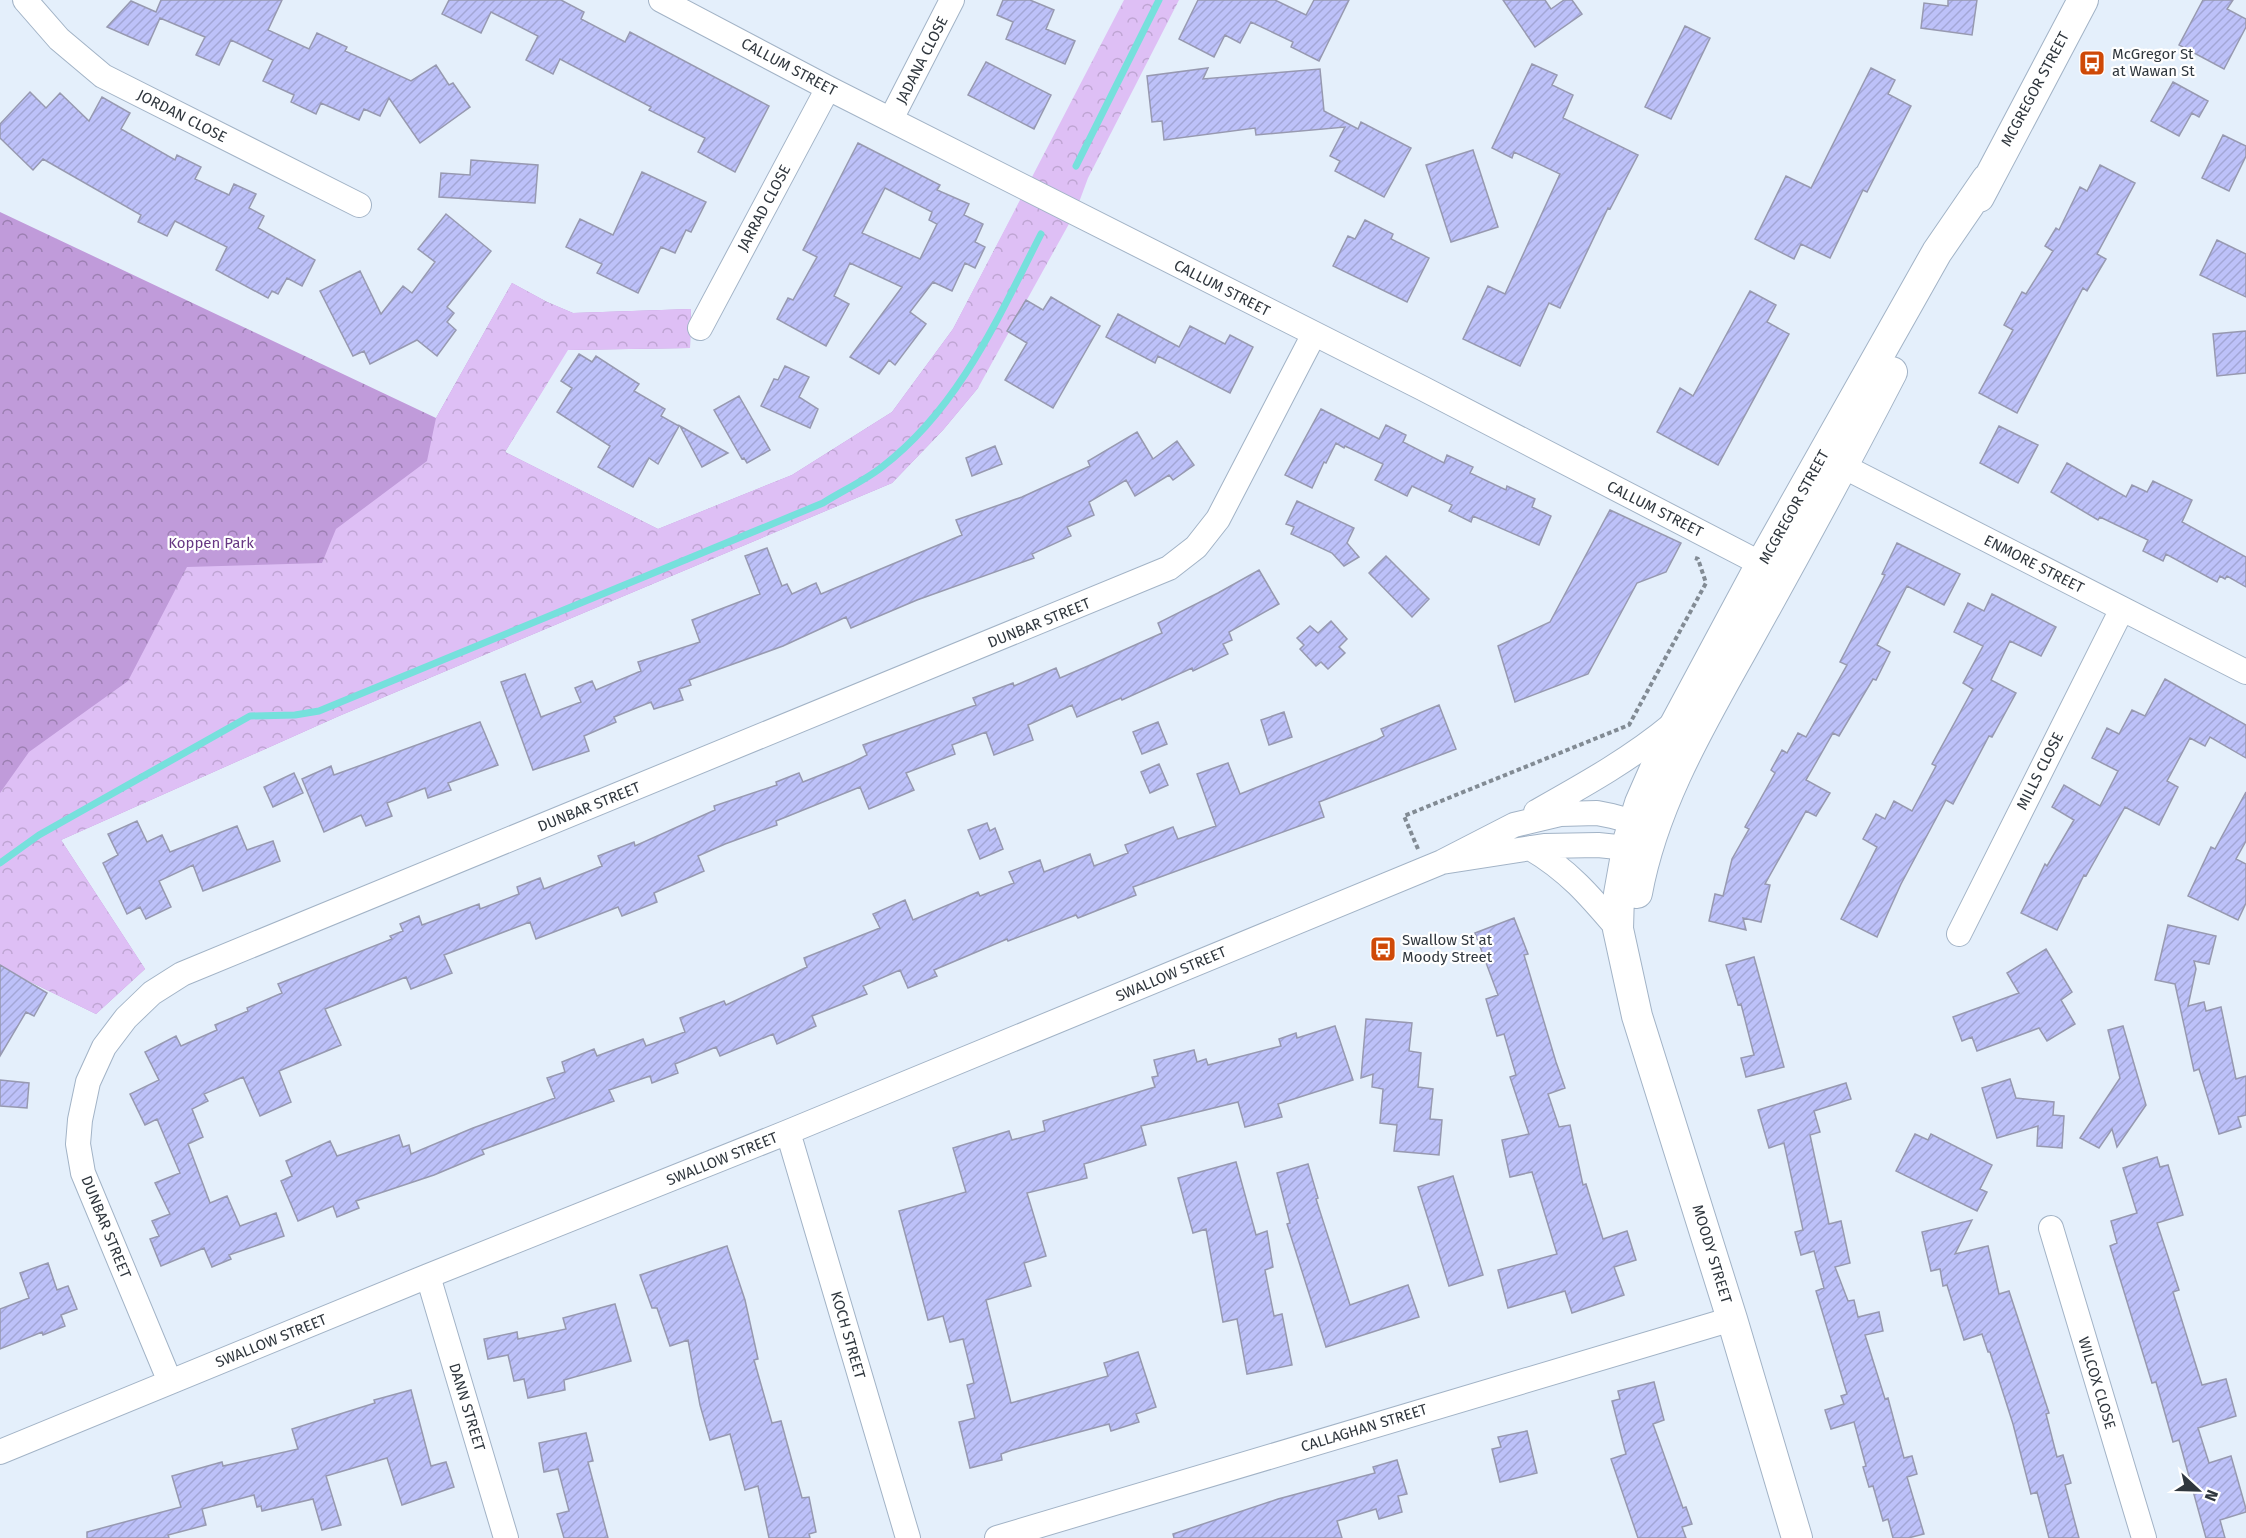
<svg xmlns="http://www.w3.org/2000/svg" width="2246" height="1538" viewBox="0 0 2246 1538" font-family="'Fira Sans',sans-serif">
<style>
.forest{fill:url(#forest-crowns)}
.park{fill:url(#park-crowns)}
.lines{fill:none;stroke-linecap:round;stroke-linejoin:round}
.stream{stroke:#76e0dc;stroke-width:7}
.building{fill:url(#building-hatch);stroke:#9799b0;stroke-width:1.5;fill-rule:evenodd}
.minor-casing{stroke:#a2b3c6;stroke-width:26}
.major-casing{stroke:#a2b3c6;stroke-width:32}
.path{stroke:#828b94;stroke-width:4;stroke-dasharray:4.5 3;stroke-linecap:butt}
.minor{stroke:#fff;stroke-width:24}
.major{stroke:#fff;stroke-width:30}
.labels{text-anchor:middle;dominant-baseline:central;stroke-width:4.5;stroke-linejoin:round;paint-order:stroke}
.poi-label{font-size:15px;fill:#30373e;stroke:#fff;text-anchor:start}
.street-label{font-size:15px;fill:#30373e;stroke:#fff}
.park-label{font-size:15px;fill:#673783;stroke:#fff}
</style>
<defs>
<pattern id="forest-crowns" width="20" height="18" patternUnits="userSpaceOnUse" patternTransform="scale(1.5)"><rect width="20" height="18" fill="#c09bda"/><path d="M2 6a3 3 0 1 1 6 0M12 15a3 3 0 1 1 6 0" fill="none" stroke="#9c7fb2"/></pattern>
<pattern id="park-crowns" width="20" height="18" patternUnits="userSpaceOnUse" patternTransform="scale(1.5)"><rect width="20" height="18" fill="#debff5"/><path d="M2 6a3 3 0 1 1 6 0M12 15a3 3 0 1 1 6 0" fill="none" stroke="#bfa5d3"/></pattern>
<pattern id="building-hatch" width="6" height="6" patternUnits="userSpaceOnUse" patternTransform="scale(1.5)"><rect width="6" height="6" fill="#bdc1f9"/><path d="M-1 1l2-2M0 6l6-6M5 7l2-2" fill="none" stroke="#a3a6d6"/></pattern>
</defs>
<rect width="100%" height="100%" fill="#e4effb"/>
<path class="forest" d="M1027,188l-49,200 -35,42 -51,53 -553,233 -278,124 84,129 -49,45 -96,-47v-755l436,206 76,-135 35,19 26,11 118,-4 -1,39 -123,2 -62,102 153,77 134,-54 100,-63 61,-83z"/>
<path class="park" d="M1124,0h55l-91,178 -13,35 -97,175 -35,42 -51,53 -553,233 -278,124 84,129 -49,45 -96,-47v-174l29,-41 99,-71 59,-114 135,-4 14,-34 91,-68 9,-43 76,-135 35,19 26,11 118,-4 -1,39 -122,2 -63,102 153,77 134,-54 100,-63 61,-83z"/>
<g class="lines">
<path class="stream" d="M1076,166l83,-166
M0,863l39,-28 211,-119 45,-1 24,-4 504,-208c19,-12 41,-22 59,-36 77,-59 116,-149 159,-233"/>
</g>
<path class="building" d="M161,0h121l-14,30 41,19 8,-16 30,14 -2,4 66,30 25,-16 13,20 4,-2 17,24 -50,36 -31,-45 -9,18 -16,-7 -5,11 -38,-17 -5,11 -25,-12 3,-7 -31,-14 10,-21 -42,-20 -12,25 -23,-10 9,-18 -45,-19 -12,27 -41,-18 24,-26 25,11z
M449,0h112l23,12 -3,7 44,23 5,-10 139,74 -34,66 -37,-20 7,-14 -56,-28 2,-3 -91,-48 -7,15 -27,-14 12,-24 -47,-24 -10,21 -39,-19z
M1003,0h27l24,10 -8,19 29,12 -10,23 -59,-25 7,-17 -16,-7z
M1198,0h77l31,15 8,-15h35l-30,61 -28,-14 2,-5 -42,-20 -11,21 -15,-8 -11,22 -35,-18z
M1503,0h42l6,9 13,-9h8l10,14 -47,33z
M1948,0h29l-5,35 -51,-7 3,-25 24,3z
M2203,0h30l-6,9 19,10v8l-22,42 -45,-24z
M1685,26l25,12 -39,81 -26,-12z
M986,62l65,33 -17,34 -66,-34z
M1532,64l25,11 -5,10 21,10 -10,23 75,37 -28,54 -2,-1 -48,100 -11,-5 -29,63 -57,-27 25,-53 17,8 55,-120 -46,-22 -2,6 -20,-10z
M1208,68l-5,11 117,-10 4,42 34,18 3,-7 50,26 -27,49 -49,-26 5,-10 -10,-5 15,-29 -89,8 -1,-7 -91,12 -2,-19 -10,1 -5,-46z
M1871,68l24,12 -7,14 23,12 -44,86 -4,-2 -33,68 -29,-14 -7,15 -39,-20 31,-63 25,12z
M2173,82l35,19 -9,16 -7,-4 -13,23 -28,-15z
M30,92l16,16 14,-15 29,28 13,-24 28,16 -9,16 54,31 2,-5 24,12 -6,12 34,16 5,-11 22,10 -7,14 15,8 -6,12 57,32 -13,26 -15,-8 -9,16 -6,-3 -4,7 -52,-28 11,-23 -52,-26 -8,15 -29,-14 3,-7 -98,-56 -10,11 -33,-32v-14z
M2223,135l23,11v10l-17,35 -27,-13z
M858,143l82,42 -3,5 32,14 -5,11 19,9 -8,18 10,5 -10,21 -10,-5 -13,28 -19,-9 -23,30 16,12 -31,41 -6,-5 -10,14 -29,-17 52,-70 -52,-24 -16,33 15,8 -23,42 -49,-27 11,-21 5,2 24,-43 -14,-7zM885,188l47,24 -3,8 8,4 -17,35 -58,-26z
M1473,150l25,77 -47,15 -25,-77z
M471,160l67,5 -3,38 -96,-6 2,-24 29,2z
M2100,165l35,18 -38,71 9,5 -19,32 -4,-3 -66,125 -38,-20 34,-63 -9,-5 18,-33 4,2 27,-43 -8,-5 11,-18 3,2 21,-43 7,4z
M642,172l64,30 -15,30 -5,-2 -11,23 -14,-6 -23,46 -41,-20 5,-9 -36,-17 14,-28 33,16z
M446,214l45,37 -44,56 7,6 -7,9 9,8 -19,26 -20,-16 -47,24 -6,-13 -11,5 -33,-65 40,-20 21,43 22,-28 9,7 23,-31 -17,-13z
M1365,220l28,14 -2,5 38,19 -22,44 -74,-36 15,-30 7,3z
M2217,240l29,14v43l-46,-22z
M1750,291l26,14 -9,17 22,12 -71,131 -61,-33 23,-44 13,8z
M1051,297l49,29 -47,82 -48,-28 22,-37 -20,-12 19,-31 17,10z
M1118,314l61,33 11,-21 35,18 5,-9 23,12 -23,46 -72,-37 -3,7 -49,-26z
M2246,331v42l-29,3 -4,-42z
M579,354l13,8 4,-6 43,28 -5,7 31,18 -4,7 18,10 -21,38 -9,-6 -16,29 -35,-20 12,-21 -53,-34 15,-24 -11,-7z
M785,366l24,11 -10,20 19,12 -8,19 -49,-22 13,-27 4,1z
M739,396l31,54 -23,13 -3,-5 -2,1 -28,-49z
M1321,409l58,30 7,-14 20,10 -3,7 41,21 3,-8 26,12 -3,6 36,17 1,-4 28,13 -3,8 19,9 -12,29 -66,-29 -2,6 -22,-11 3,-6 -40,-19 -5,10 -32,-16 8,-16 -38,-18 -1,2 -8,-5 -10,20 -2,-1 -12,26 -27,-13z
M680,426l48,27 -26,14z
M1999,426l39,19 -20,38 -38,-20z
M1137,432l16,27 24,-18 17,24 -21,15 -4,-5 -34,21 -9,-16 -37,22 5,13 -27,12 4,9 -39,18 2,4 -117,42 -66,28 -5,-11 -63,29 -94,34 2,5 -12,4 4,11 -29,9 -3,-7 -37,15 2,5 -32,14 5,15 -56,19 -32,-88 24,-8 16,43 40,-15 -6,-14 17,-7 4,9 45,-19 -3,-9 62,-20 -8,-22 68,-26 -15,-38 22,-8 15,38 5,-2 5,10 24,-11 5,11 141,-59 -6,-15 66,-23 68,-31 -2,-5z
M995,446l7,18 -30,12 -6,-18z
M2067,463l59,34 6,-12 15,7 6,-11 39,19 -10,22 64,35v30l-19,-11 -2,3 -5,-3 -3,6 -51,-28 -3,7 -20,-10 5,-11 -48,-23 -2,3 -47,-28z
M1297,501l57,27 -7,15 12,14 -15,9 -12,-13 -41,-19 3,-7 -8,-3z
M1610,510l71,33 -15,29 -29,11 -49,91 -73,28 -17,-56 52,-24z
M1897,543l63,31 -16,31 -37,-19 -30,59 13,7 -14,28 -3,-1 -34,57 -6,-3 -27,47 24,13 -14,23 -10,-5 -41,73 5,1 -9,37 -18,-4 3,12 -37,-9 6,-27 8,2 9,-37 17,-30 -4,-2 30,-54 -4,-3 11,-20 5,3 11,-20 8,4 41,-72 -7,-3 45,-87 -3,-1z
M1386,556l43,43 -17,18 -43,-44z
M1259,570l20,34 -50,28 3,8 -9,4 5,10 -35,17 -1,-3 -70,32 -1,-2 -44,19 -5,-12 -44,20 5,15 -39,15 -8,-23 -34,13 3,9 -49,19 8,17 -45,19 -9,-22 -84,34 1,4 -52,19 -27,12 6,15 -50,22 3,9 -35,14 -4,-9 -82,32 -6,-17 -86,33 8,18 -41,16 -5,-12 -81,32 16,36 -62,26 12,31 -31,14 -17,-39 -39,17 4,7 -16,8 11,28 -15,7 22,59 17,-7 13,30 36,-13 8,23 -55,19 2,4 -19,8 -8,-19 -43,18 -11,-27 9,-3 -7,-15 18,-7 -15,-31 25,-10 -23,-54 -12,6 -15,-31 29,-14 -14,-28 31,-16 5,10 36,-16 -2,-5 33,-14 -1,-3 35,-15 -4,-9 114,-45 -2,-3 13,-5 -3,-7 19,-8 3,9 57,-21 1,5 39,-15 -2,-7 23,-9 4,11 58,-23 -4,-10 36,-14 1,4 80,-36 -1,-4 63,-21 -1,-3 23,-9 4,9 48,-19 16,-8 -4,-10 113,-40 -3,-7 40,-15 1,3 42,-18 4,10 28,-12 74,-33 -4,-10 60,-30z
M1992,594l64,33 -15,29 -31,-15 -19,39 25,13 -24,44 -3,-1 -36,68 -7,-4 -45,84 -24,53 -36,-18 36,-72 -14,-8 13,-25 9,5 9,-18 18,10 24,-45 -4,-2 41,-75 -10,-6 20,-37 -29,-14 14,-29 16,8z
M1331,621l16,18 -8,8 6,6 -17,16 -7,-7 -5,4 -16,-17 4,-4 -7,-7 13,-12 8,7z
M2165,679l81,46v33l-36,-21 -5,9 -15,-8 -23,43 11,6 -19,38 -34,-18 -39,69 -2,-1 -27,55 -36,-17 24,-49 2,2 27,-46 -22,-13 12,-22 36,21 18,-35 -26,-13 15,-30 12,6 13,-24 13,6z
M1439,705l17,44 -137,53 5,15 -191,70 3,8 -58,23 -2,-3 -68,26 -1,-2 -73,31 3,6 -29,12 -8,-18 -37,16 4,8 -55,22 4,10 -39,18 -4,-10 -53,22 -4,-9 -41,17 3,9 -26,10 -2,-7 -41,14 5,11 -132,49 2,4 -50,21 -78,26 3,7 -22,9 -4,-11 -35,15 -17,-40 11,-5 -6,-15 44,-20 7,15 62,-21 4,12 6,-2 2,9 62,-26 82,-30 -8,-20 18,-6 -3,-10 32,-13 3,7 46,-17 3,7 39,-14 -5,-14 44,-17 2,4 81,-38 -3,-9 76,-30 -7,-14 32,-14 8,20 65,-28 2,4 34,-13 -5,-11 31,-12 4,12 46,-18 4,12 34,-13 -3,-8 48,-18 5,12 38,-13 -19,-52 31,-11 12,31 137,-54 7,-4 -3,-7z
M1284,712l8,25 -23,8 -8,-25z
M480,722l18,43 -50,18 3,7 -23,8 -3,-10 -38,15 5,13 -26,10 -5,-11 -37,17 -22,-53 29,-13 3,9z
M1158,722l9,22 -25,10 -9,-22z
M1159,764l9,21 -18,8 -9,-21z
M294,773l9,20 -30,14 -9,-20z
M2246,792v49l-10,18 10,5v39l-8,17 -50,-24 23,-49 4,2z
M137,821l10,21 15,-7 8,17 67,-26 10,24 26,-9 7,20 -77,30 -10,-26 -34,16 12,26 -25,12 -6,-12 -13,7 -24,-51 15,-8 -10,-21z
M987,823l3,8 5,-3 8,21 -23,10 -12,-29z
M1514,918l14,36 -4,1 32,107 9,26 -17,6 11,33 11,-2 13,60 3,-1 17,55 24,-8 9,29 -22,7 10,28 -52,18 -7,-22 -57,17 -10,-38 59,-16 -25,-82 -22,5 -8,-37 27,-6 -19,-57 6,-2 -12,-41 -7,2 -11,-37 12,-4 -23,-62z
M2168,925l48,11 -7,28 -15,-3 2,8 -8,37 16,-4 2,9 15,-4 15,72 10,-3v39l-8,2 3,10 -22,7 -20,-65 -5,2 -19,-87 -20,-4z
M2046,949l26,43 -11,8 14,24 -28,17 -8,-13 -62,23 -5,-14 -10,4 -9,-24 66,-24 -12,-20z
M1754,957l30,110 -38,10 -5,-19 13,-3 -13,-51 -3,1 -12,-40z
M0,965l47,28 -13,23 -8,-4 -26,44z
M1366,1019l46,4 -3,28 12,2 -3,34 15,2 -3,30 12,1 -3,35 -45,-4 3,-26 -17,-2 3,-34 -11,-2 1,-13 -12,4z
M1335,1026l18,54 -75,24 4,13 -37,10 -7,-25 -97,24 5,19 -62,19 3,14 -60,15 19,63 -22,7 7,23 -45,14 25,103 97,-27 -4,-13 34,-11 18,55 -20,7 3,8 -28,9 -2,-7 -97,26 -11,4 1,6 -32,8 -11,-46 16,-4 -8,-33 7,-2 -11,-44 -13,3 -7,-26 -15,4 -29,-109 67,-19 -13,-44 56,-17 3,9 33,-9 -2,-10 112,-34 -3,-10 6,-1 -4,-16 40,-10 3,12 9,-3 2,6 73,-19 -2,-7 17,-6 1,5z
M2123,1026l23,79 -29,42 -5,-18 -13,19 -19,-10 40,-60 -12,-48z
M2010,1079l6,19 38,4 -1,13 11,1 -2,32 -25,-2 1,-20 -41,12 -15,-50z
M0,1080l29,3 -2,25 -27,-2z
M1846,1083l5,16 -37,12 6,21 -10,3 19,89 12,-3 9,42 -15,4 13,34 6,-1 4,17 21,-5 4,19 -18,4 20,64 3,-1 16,60 8,-2 5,18 -10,3 17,57 -16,4h-15l-5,-19 -5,2 -10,-35 -4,1 -6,-20 3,-1 -12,-44 -23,7 -6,-19 19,-6 -3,-8 6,-2 -31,-103 8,-3 -10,-37 -13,4 -6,-23 8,-2 -19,-87 -15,5 -11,-38z
M1915,1134l13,6 3,-6 61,31 -12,24 7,3 -10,19 -81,-40z
M2157,1157l3,10 8,-2 15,50 -26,8 22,67 -6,2 29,93 24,-6 10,37 -38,12 11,35 22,-7 15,53v3l-26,8 5,18h-19l-27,-98 -6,2 -17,-60 -4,1 -42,-137 7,-3 -6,-22 26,-8 -14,-45z
M1236,1162l20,73 11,-4 6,36 -8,3 9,46 8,-2 10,51 -45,9 -10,-55 -14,3 -17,-93 -13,4 -15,-55z
M1308,1164l10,34 -2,1 34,106 58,-20 11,32 -93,30 -39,-123 3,-1 -13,-50z
M1453,1176l30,99 -34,11 -31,-99z
M1972,1220l-17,34 33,-8 11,48 10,-3 40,122 -3,1 11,43 6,-2 8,28 -6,2 14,53h-30l-12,-46 -6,2 -18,-70 -23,-72h-2l-6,-18 -18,6 -17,-55 -4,1 -3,-17 -9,2 -9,-39z
M727,1246l18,54 13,59 -4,1 18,63 9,-2 21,77 7,-1 7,35 -7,2 1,4h-41l-11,-52 -13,4 -15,-56 -20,6 -10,-35 -12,-65 -18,6 -13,-38h-5l-12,-33z
M48,1263l9,27 11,-4 9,23 -16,6 4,11 -22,9 -1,-3 -42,17v-40l29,-11 -9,-25z
M615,1304l16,57 -67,19 1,10 -37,8 -4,-19 -10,2 -6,-26 -20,4 -4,-20 33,-7 1,7 48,-10 -3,-11z
M1654,1382l10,38 -11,4 30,84 3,-1 6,17 -10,3 4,11h-48l-27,-79 15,-5 -14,-53 8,-2 -2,-8z
M411,1390l20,76 15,-4 8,25 -52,18 -15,-47 -61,18 15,49 -19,5 -9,-31 -51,12 -1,-5 -4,1 -3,-12 -52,14 4,16 -38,10 1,3h-82v-6l94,-25 -9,-31 50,-14 1,4 75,-17 -6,-20 83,-26 -1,-3z
M1527,1431l10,42 -37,9 -8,-33 9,-2 -3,-10z
M586,1433l7,28 -5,1 20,76h-44l-7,-24 12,-3 -11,-42 -14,3 -5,-29z
M1397,1460l10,34 -9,2 4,16 -23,7 -3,-10 -39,12 5,17h-168l-1,-4 105,-35 97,-26 -2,-6z"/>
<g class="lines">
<defs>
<path id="minor" d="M25,0l34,39 44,37 256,129
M661,0l167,88 594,300 355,184
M891,119l61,-119
M700,328l128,-240
M1827,458l419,214
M1536,812c48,-27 95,-53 137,-88
M1530,848c38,22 60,48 88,81
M1959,934l163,-325
M788,1132l120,406
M2051,1228l93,310
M428,1276l78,262
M170,1382l-87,-209 -5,-29 2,-24 8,-38 16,-35 22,-29 26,-25 30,-19 987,-406 27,-21 22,-28 96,-185
M0,1452l428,-176 360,-144 654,-270 72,-37 46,-11 37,-1 15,3 22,6 17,18 -24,8 -29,-3 -54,1 -102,16
M997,1538l735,-219"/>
<path id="major" d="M1979,197l104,-197
M1637,893c17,-94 70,-179 115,-261 48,-86 95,-173 140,-260
M1797,1538l-65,-219 -95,-303 -19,-87 1,-35 10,-56 11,-35 32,-73 89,-166 176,-312 50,-73"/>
</defs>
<use href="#minor" class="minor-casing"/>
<use href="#major" class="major-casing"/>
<path class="path" d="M1418,849l-14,-33 225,-91 77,-142 -8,-24 -3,-1"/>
<use href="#minor" class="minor"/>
<use href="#major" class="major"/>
</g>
<defs>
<symbol id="bus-square" viewBox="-11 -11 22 22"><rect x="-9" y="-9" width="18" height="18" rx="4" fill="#cf4907" stroke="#fff"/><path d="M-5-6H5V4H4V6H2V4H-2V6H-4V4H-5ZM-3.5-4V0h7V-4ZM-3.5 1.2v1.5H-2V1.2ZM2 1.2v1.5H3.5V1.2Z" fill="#fff"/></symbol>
</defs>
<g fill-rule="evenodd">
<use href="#bus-square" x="2077" y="48" width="30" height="30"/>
<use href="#bus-square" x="1368" y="934" width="30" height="30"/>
</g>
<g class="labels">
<g class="poi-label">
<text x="2112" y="54">McGregor St<tspan x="2112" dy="17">at Wawan St</tspan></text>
<text x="1402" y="940">Swallow St at<tspan x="1402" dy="17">Moody Street</tspan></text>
</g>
<g class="street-label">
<text transform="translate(922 60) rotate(-63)">JADANA CLOSE</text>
<text transform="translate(789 67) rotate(28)">CALLUM STREET</text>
<text transform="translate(2035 89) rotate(-62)">MCGREGOR STREET</text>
<text transform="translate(182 116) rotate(27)">JORDAN CLOSE</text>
<text transform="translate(764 208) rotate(-62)">JARRAD CLOSE</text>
<text transform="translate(1222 288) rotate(27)">CALLUM STREET</text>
<text transform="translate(1794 507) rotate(-61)">MCGREGOR STREET</text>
<text transform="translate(1655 509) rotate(27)">CALLUM STREET</text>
<text transform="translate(2034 564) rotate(27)">ENMORE STREET</text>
<text transform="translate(1039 623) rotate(-22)">DUNBAR STREET</text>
<text transform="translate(2040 771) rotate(-63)">MILLS CLOSE</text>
<text transform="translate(589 807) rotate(-22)">DUNBAR STREET</text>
<text transform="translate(1171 974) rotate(-23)">SWALLOW STREET</text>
<text transform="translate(722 1159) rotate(-22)">SWALLOW STREET</text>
<text transform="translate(106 1227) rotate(68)">DUNBAR STREET</text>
<text transform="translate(1712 1254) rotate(73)">MOODY STREET</text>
<text transform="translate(848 1335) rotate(74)">KOCH STREET</text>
<text transform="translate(271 1341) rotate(-22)">SWALLOW STREET</text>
<text transform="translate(2097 1383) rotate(73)">WILCOX CLOSE</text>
<text transform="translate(467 1407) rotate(73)">DANN STREET</text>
<text transform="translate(1364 1428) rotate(-17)">CALLAGHAN STREET</text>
</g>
<g class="park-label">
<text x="211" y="543">Koppen Park</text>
</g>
</g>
<g transform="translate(2198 1490) rotate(112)" stroke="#ffffff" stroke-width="4.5" paint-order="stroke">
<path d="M0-4.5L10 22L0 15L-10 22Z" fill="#30373e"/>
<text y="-9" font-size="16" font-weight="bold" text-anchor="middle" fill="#30373e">N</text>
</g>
</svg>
